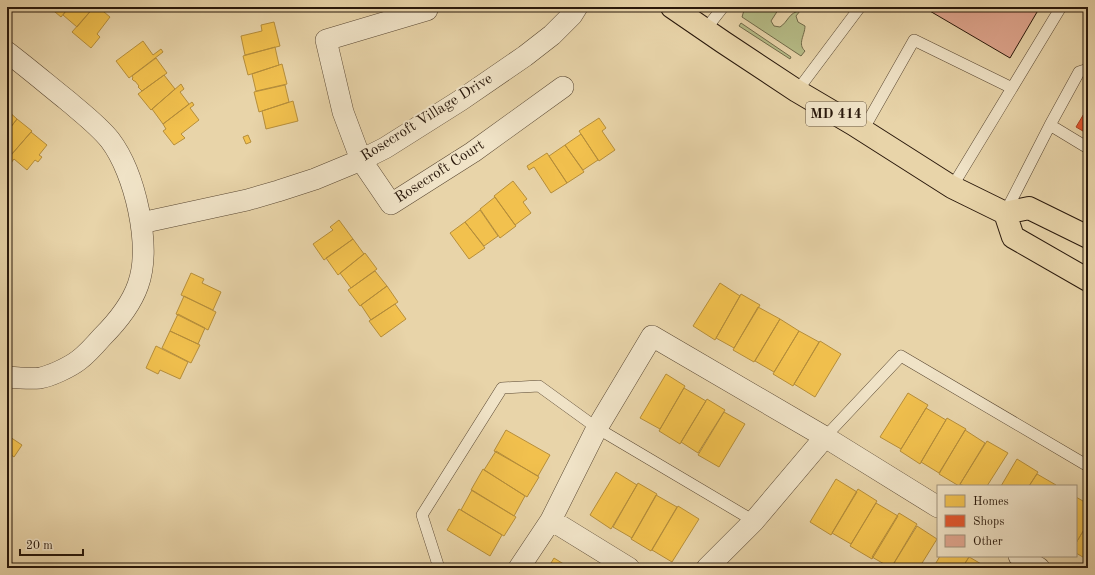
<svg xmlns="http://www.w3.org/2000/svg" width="1095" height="575" viewBox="0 0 1095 575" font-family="'Old Standard TT',serif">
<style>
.green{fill:#b6bc87;stroke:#706a49}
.homes{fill:#f2c14e;stroke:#b68e3a}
.shops{fill:#e4572e;stroke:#ac4424}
.building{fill:#e0a68f;stroke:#29180b}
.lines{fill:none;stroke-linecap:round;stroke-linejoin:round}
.service-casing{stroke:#594732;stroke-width:12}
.minor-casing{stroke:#594732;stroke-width:22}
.primary-casing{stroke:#29180b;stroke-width:24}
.service{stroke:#f0e3c7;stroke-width:11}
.minor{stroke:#f0e3c7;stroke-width:21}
.primary{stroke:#e8d4a9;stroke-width:22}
.labels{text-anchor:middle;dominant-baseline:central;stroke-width:4;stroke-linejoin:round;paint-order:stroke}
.shield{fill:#f0e3c7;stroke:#655543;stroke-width:1}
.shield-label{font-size:14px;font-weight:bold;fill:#29180b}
.street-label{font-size:15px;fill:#29180b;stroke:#f0e3c7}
</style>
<rect width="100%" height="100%" fill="#e8d4a9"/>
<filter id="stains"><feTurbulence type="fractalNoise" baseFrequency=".005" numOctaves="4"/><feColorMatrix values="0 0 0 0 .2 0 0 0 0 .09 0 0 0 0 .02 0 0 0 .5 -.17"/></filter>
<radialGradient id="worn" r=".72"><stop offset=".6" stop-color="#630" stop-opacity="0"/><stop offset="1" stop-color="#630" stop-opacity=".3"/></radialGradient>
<path class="green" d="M745,7h35l-9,14 3,5 6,1c8,-5 9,-15 20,-16l-4,5 2,6 7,4c0,9 -8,18 0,25l-4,5 -59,-39z
M741,23l50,34 -1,2 -51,-33z"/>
<path class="homes" d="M49,7h20l-8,10z
M69,7h25l-17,20 -14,-12z
M94,7h4l12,10 -13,17 3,3 -9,11 -19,-16z
M274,22l6,24 -35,9 -4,-19 21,-5 -1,-6z
M143,41l10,14 8,-6 2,3 -34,26 -13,-17z
M275,47l4,18 -31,10 -5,-19z
M156,58l11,15 -25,18 -4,-4 1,-1 -4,-5h-1l-2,-2 1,-1 -1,-2z
M282,64l5,20 -31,7 -4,-17z
M164,75l11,14 -24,21 -13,-16z
M181,84l3,5 -4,3 9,12 -26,20 -11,-15z
M285,85l4,17 -30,10 -5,-20z
M293,101l5,20 -32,8 -4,-18z
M192,102l2,3 -4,3 9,12 -18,14 4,4 -11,7 -11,-14 3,-2 -3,-5z
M7,110l10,9 -10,13z
M599,118l7,10 -4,3 13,19 -16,11 -20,-30z
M17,119l15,12 -22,25 -3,-2v-22z
M31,132l16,13 -8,10 3,2 -4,5 -3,-2 -8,10 -13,-11 -7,9v-8z
M581,134l17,26 -15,10 -18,-25z
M248,135l3,7 -5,2 -3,-7z
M565,145l19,27 -17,11 -18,-27z
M547,153l20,30 -16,10 -17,-26 -5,3 -2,-4z
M513,181l14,18 -4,3 8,11 -16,12 -21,-29z
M495,197l21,29 -16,12 -20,-29z
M480,210l18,26 -14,10 -19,-24z
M339,220l14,19 -29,21 -11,-16 20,-14 -3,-3z
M465,222l20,26 -16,11 -19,-26z
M353,239l11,15 -26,21 -12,-17z
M365,253l12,16 -26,19 -11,-15z
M375,271l12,15 -27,20 -12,-16z
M191,273l13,6 -2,4 19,9 -8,18 -32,-15z
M720,283l20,13 -25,44 -22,-14z
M387,286l11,16 -27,18 -10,-15z
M741,294l19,11 -26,43 -18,-10z
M184,296l32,16 -8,18 -32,-16z
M395,304l11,15 -25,18 -12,-16z
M758,307l22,12 -26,43 -21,-12z
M178,314l27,14 -7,16 -28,-13z
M780,319l19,12 -25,41 -19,-11z
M170,331l30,14 -9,18 -29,-15z
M799,331l20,11 -26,44 -20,-12z
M820,341l21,13 -26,43 -21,-13z
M156,346l32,16 -8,17 -20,-9 -2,4 -12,-6z
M666,374l19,12 -25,43 -20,-11z
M684,388l22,13 -26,43 -21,-13z
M908,393l20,12 -27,44 -21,-12z
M707,399l18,11 -27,43 -17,-11z
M926,408l20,12 -26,44 -20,-13z
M724,412l21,12 -26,43 -21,-12z
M947,418l19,11 -27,44 -18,-11z
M506,430l44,25 -12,21 -44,-25z
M965,430l20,13 -26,43 -20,-12z
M7,435l15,10 -8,12 -4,-3 -3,4z
M987,441l21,12 -21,33h-23l-4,-2z
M496,451l43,26 -12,20 -43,-27z
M1017,459l21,13 -9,14h-28z
M483,469l42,27 -11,20 -43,-26z
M616,472l21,13 -26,44 -21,-14z
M1037,474l19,11v1h-27z
M836,479l21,13 -26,43 -21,-13z
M638,483l19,11 -25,44 -19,-11z
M858,489l19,12 -26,43 -19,-11z
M472,490l44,27 -12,19 -43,-26z
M656,495l21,12 -26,44 -20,-12z
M1076,497l12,7v19l-12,20z
M876,503l22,13 -26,43 -22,-13z
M678,506l21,13 -27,43 -20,-12z
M459,509l43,26 -12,21 -43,-26z
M899,513l18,11 -26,44 -19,-11z
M1088,523v37l-12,-7v-10z
M917,526l20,13 -18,29h-28z
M940,556h28l1,1 -7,11h-29z
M969,557l2,1 17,10h-26z
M554,558l16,10h-22z"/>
<path class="shops" d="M1088,107v27l-12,-7z"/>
<path class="building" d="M923,7h117l-30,51z"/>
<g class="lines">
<defs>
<path id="service" d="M705,30l18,-23
M797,91l63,-84
M1050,125l38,23
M863,130l51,-90 98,48
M952,187l109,-180
M1005,213l45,-88 29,-53 6,-2h3
M825,437l76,-81 187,110
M439,568l-17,-53 80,-127 37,-2 58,42 157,93"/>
<path id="minor" d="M427,10l-101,30 17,72 18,48 30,44 82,-52 90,-65
M7,52c21,16 41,33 61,49 14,12 31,25 42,39 25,33 42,106 28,145 -7,20 -21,37 -36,52 -7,8 -15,17 -23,23 -9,7 -28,16 -39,18 -11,1 -22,0 -33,-1
M141,223l106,-23 31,-9 37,-12 46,-19 24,-12 76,-48 64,-44 27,-21 20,-20 5,-8
M551,520l78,48
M1019,556l20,12
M519,568l32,-48 46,-92 55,-92 173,101 113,70
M707,568l47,-47 71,-84"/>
<path id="primary" d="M672,7l51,35 74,49 56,33 99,63 53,26 24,-5 59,29
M1005,213l8,24 75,43"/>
</defs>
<use href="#service" class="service-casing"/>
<use href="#minor" class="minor-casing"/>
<use href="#primary" class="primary-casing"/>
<use href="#service" class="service"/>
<use href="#minor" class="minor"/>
<use href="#primary" class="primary"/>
</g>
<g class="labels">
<rect class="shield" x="806" y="102" width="60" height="24" rx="3"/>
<g class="shield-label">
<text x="836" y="114">MD 414</text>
</g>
<g class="street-label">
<text transform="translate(427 118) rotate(-32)">Rosecroft Village Drive</text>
<text transform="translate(440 172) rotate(-33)">Rosecroft Court</text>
</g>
</g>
<rect width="1095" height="575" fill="none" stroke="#e8d4a9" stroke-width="24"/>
<rect x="8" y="8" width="1079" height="559" fill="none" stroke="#29180b" stroke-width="2"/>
<rect x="12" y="12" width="1071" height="551" fill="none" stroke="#29180b"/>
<rect x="937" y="485" width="140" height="72" fill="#f0e3c7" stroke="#a0927c"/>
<rect x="945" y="495" width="20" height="12" fill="#f2c14e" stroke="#a0927c"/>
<text x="973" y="505" font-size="12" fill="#29180b">Homes</text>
<rect x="945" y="515" width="20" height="12" fill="#e4572e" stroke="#a0927c"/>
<text x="973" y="525" font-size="12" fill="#29180b">Shops</text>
<rect x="945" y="535" width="20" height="12" fill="#e0a68f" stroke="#a0927c"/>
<text x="973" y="545" font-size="12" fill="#29180b">Other</text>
<path d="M20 549v6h63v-6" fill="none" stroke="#29180b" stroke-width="2"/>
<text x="26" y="549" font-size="12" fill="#29180b" stroke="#f0e3c7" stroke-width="3" paint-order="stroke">20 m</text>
<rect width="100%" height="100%" filter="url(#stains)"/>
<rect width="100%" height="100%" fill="url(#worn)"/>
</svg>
